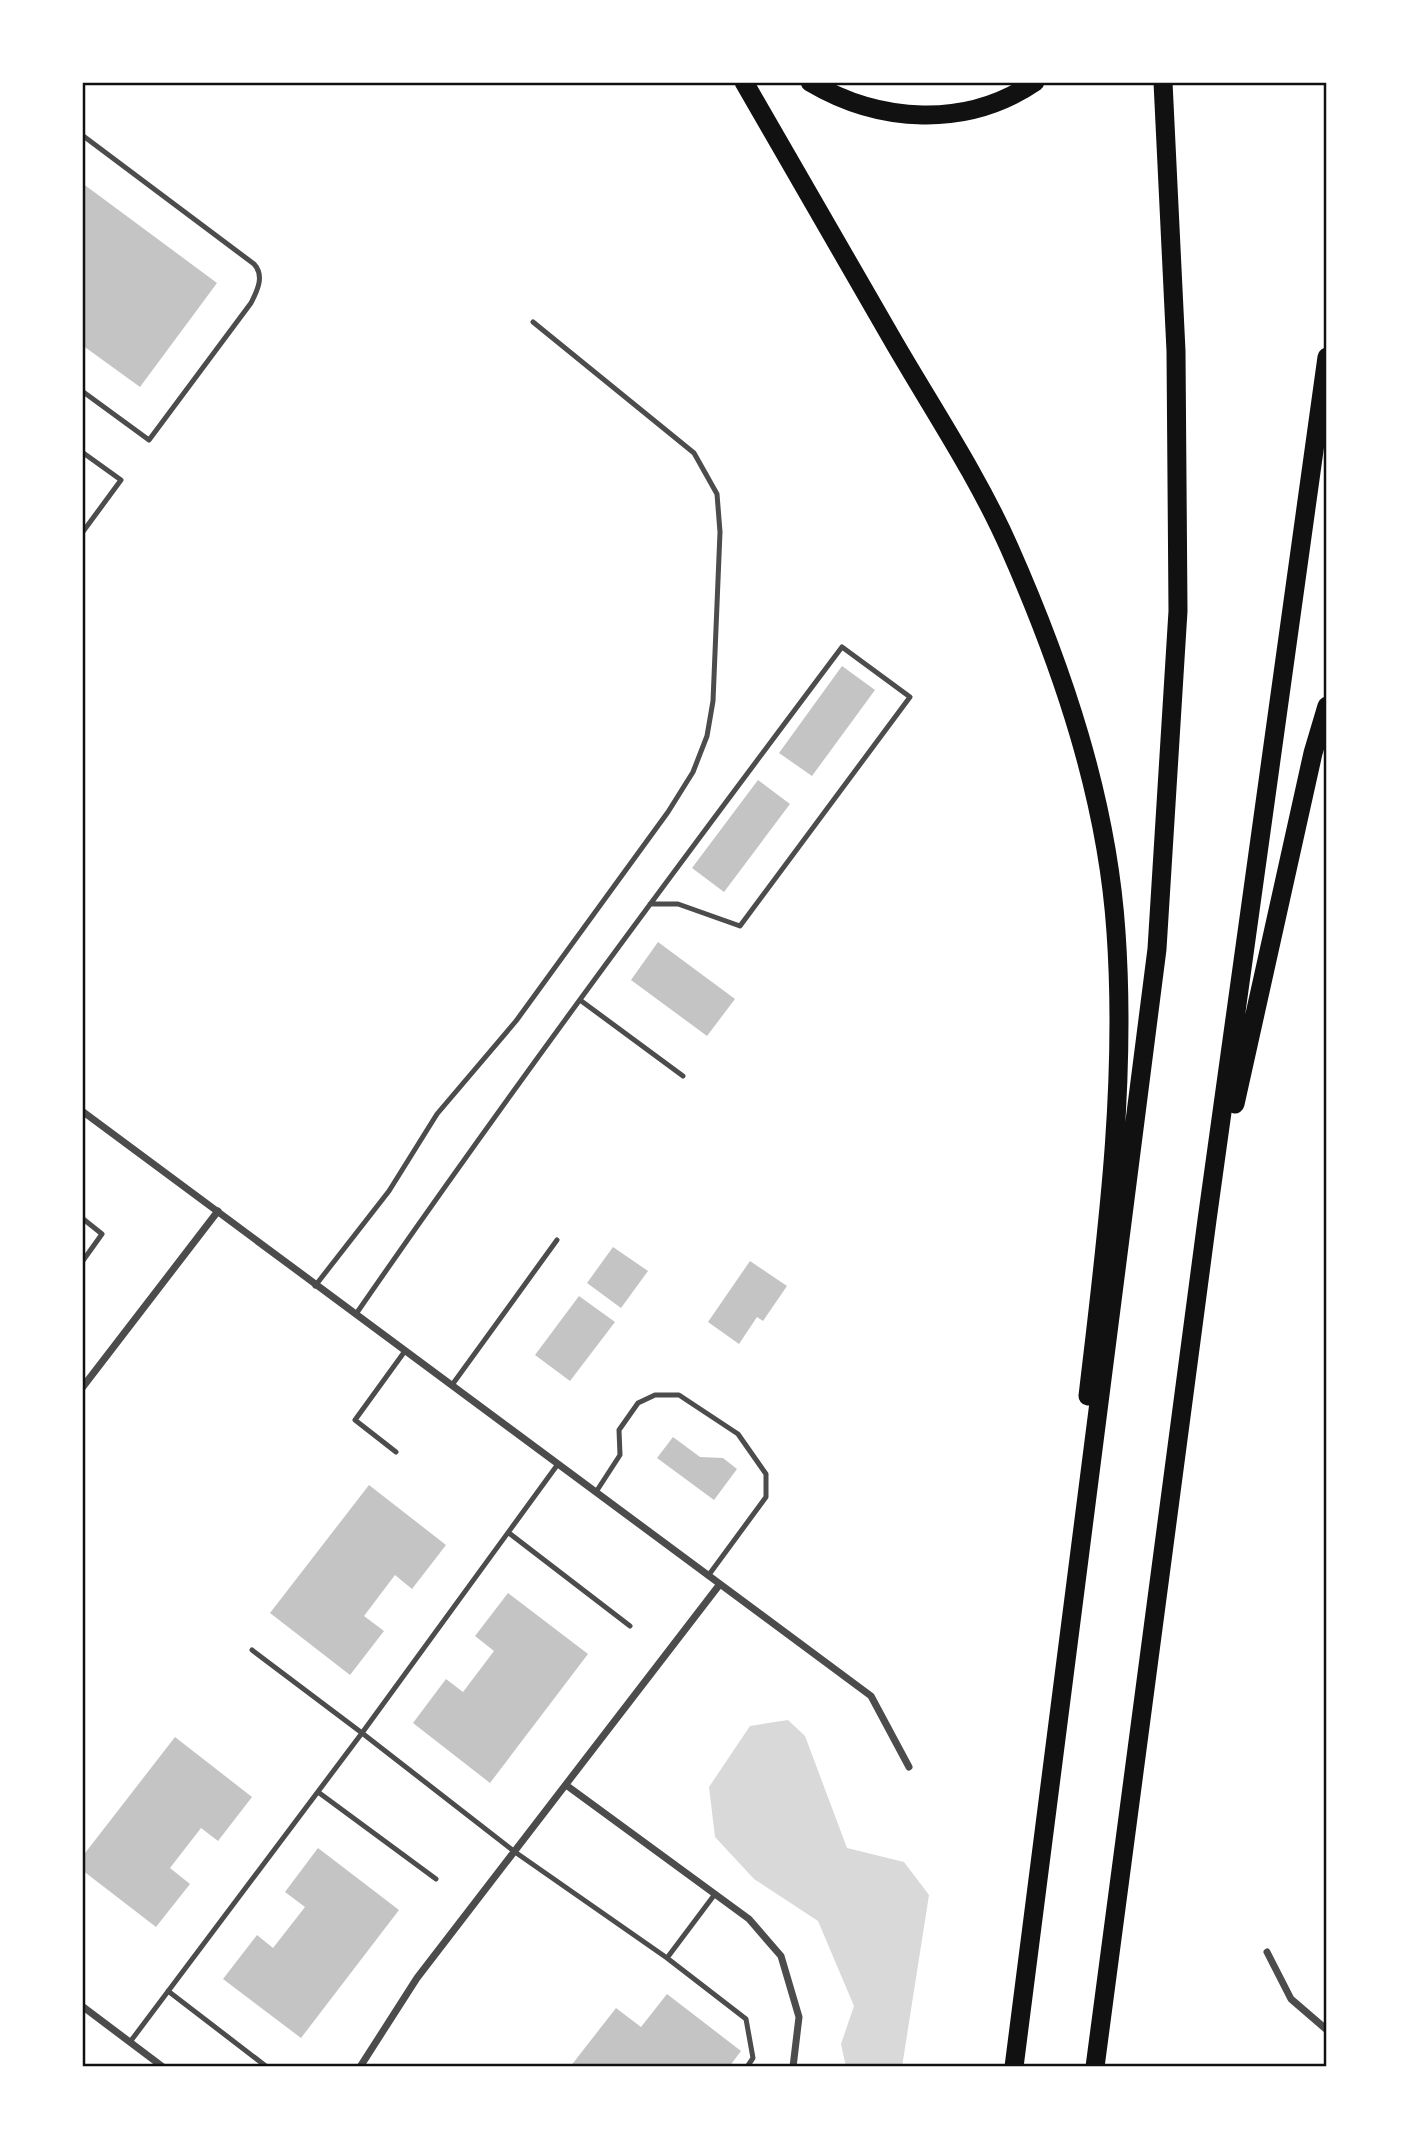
<svg xmlns="http://www.w3.org/2000/svg" width="1409" height="2149" viewBox="0 0 1409 2149" font-family="'Varela Round',sans-serif">
<style>
.water{fill:#d9d9d9}
.building{fill:#c4c4c4}
.lines{fill:none;stroke-linecap:round;stroke-linejoin:round}
.service{stroke:#4c4c4c;stroke-width:5}
.minor{stroke:#4c4c4c;stroke-width:7}
.motorway{stroke:#111;stroke-width:19}
.neatline{fill:none;stroke:#111;stroke-width:2.5}
</style>
<rect width="100%" height="100%" fill="#fff"/>
<path class="water" d="M788,1720l17,16 42,112 57,14 25,33 -27,172h-56l-5,-23 13,-38 -36,-85 -64,-42 -39,-42 -6,-50 41,-61z"/>
<path class="building" d="M82,183l135,100 -77,104 -58,-42z
M842,666l33,24 -63,86 -33,-23z
M758,780l32,24 -66,88 -32,-24z
M658,942l77,57 -28,37 -76,-56z
M613,1247l35,24 -27,37 -34,-25z
M750,1261l37,25 -24,35 -6,-4 -18,27 -31,-22z
M579,1296l36,26 -45,59 -35,-26z
M673,1437l27,20 23,1 14,11 -23,31 -57,-42z
M369,1485l77,60 -34,44 -17,-14 -31,41 20,15 -34,44 -80,-62z
M508,1593l80,61 -98,129 -77,-60 33,-44 17,13 31,-41 -19,-15z
M175,1737l77,60 -34,44 -17,-13 -31,40 20,16 -34,43 -74,-57v-13z
M318,1848l81,62 -98,128 -78,-59 34,-44 16,13 32,-41 -20,-15z
M667,1994l74,57 -12,16h-159l46,-59 25,19z"/>
<g class="lines">
<path class="service" d="M82,135l172,129c11,12 3,27 -3,39l-102,137 -67,-49
M82,452l39,28 -39,53
M580,1000l103,76
M82,1218l20,16 -20,28
M315,1286l74,-95 48,-77 79,-93 152,-209 25,-40 14,-36 6,-35 7,-169 -3,-38 -23,-41 -161,-131
M356,1314c156,-226 321,-447 486,-667l68,50 -170,229 -62,-22h-28
M452,1385l105,-145
M396,1452l-41,-32 50,-69
M558,1464l-196,269 153,119 152,106 48,-64
M596,1492l24,-37 -1,-25 19,-27 17,-8h24l59,39 28,40v23l-58,79
M509,1533l121,93
M318,1792l118,87
M667,1958l79,61 7,39 -6,9
M168,1991l99,76
M130,2042l232,-309 -110,-83"/>
<path class="minor" d="M82,1111l789,585 38,71
M82,1388l136,-177
M566,1785l183,134 32,37 18,61 -6,50
M1267,1952l24,47 36,31
M82,2006l81,61
M360,2067l57,-89 303,-394"/>
<path class="motorway" d="M744,82c50,88 101,175 151,262 39,67 83,133 114,203 54,122 98,252 107,385 11,156 -10,310 -28,464
M810,82c69,41 156,47 225,0
M1235,1104l78,-351 14,-47
M1014,2067l143,-1118 21,-338 -2,-260 -13,-269
M1095,2067l112,-847 120,-863"/>
</g>
<rect width="1409" height="2149" fill="none" stroke="#ffffff" stroke-width="168"/>
<rect x="84" y="84" width="1241" height="1981" class="neatline"/>
</svg>
